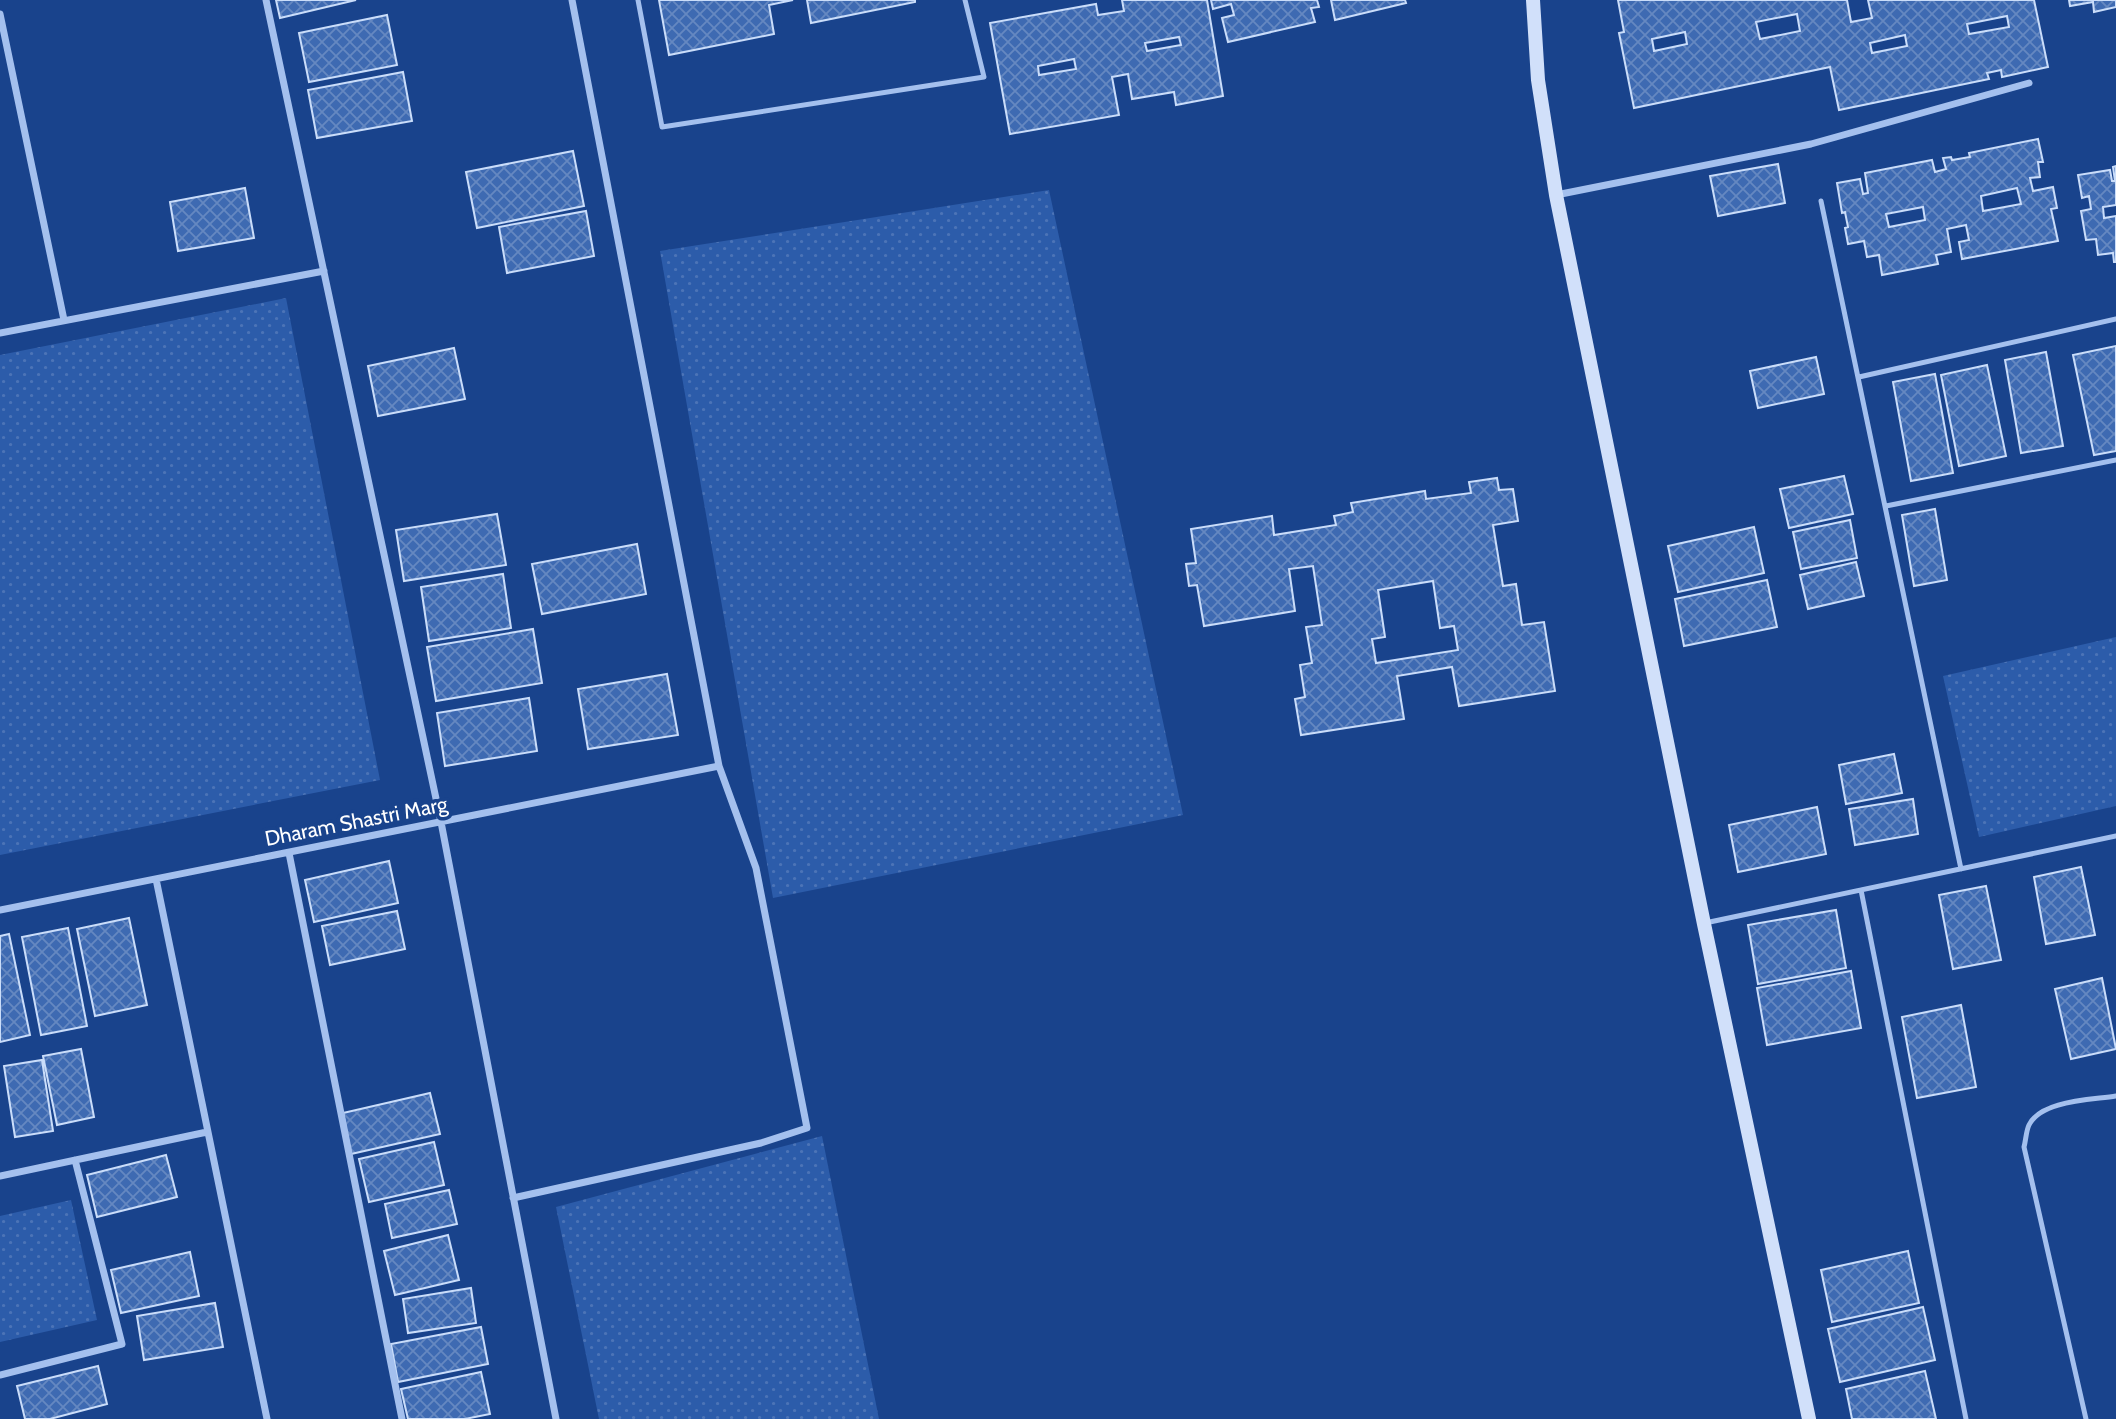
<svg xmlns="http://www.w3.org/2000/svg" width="2116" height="1419" viewBox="0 0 2116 1419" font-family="Cabin,sans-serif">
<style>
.park{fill:url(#park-dots)}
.building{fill:url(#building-cross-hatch);stroke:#caddfa;stroke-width:2;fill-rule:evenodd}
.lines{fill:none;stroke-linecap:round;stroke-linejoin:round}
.lane{stroke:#a4c0ee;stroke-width:5}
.street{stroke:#a4c0ee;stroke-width:7}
.secondary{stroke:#d1e0fa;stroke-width:14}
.labels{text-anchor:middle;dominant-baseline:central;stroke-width:7;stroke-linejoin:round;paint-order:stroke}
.street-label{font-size:21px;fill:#fff;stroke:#19438c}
</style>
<defs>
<pattern id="park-dots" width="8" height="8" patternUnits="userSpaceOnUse" patternTransform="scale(1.75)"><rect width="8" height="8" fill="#2c5caa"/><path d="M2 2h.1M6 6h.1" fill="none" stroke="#4c74b7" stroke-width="1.8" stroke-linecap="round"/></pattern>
<pattern id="building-cross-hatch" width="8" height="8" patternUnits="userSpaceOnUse" patternTransform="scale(1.75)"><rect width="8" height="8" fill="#3e6ab2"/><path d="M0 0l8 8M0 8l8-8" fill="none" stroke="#6588c1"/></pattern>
</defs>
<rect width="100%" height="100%" fill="#19438c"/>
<path class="park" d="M1049,190l134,625 -410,83 -113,-647z
M286,298l94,482 -380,75v-500z
M2116,637v169l-137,31 -36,-161z
M822,1136l57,283h-280l-43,-212z
M71,1200l26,120 -97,22v-126z"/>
<path class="building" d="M276,0h80l-76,18z
M659,0h134l-24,5 5,29 -105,21z
M807,0h108v2l-104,21z
M1122,0h85l16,96 -47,9 -2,-13 -42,7 -4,-25 -16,3 7,38 -109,19 -20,-111 106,-19 2,11 26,-4zM1179,37l2,8 -34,6 -2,-8zM1074,59l2,10 -37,6 -1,-9z
M1211,0h106l2,7 -8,1 4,14 -87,20 -6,-24 12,-3 -3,-11 -18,5z
M1331,0h74l1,3 -71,17z
M1618,0h229l4,22 21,-4 -4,-18h166l14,67 -46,10 -1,-7 -14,3 2,6 -150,31 -9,-43 -196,41 -15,-75 5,-1zM1797,14l3,17 -40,8 -4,-17zM2007,16l2,11 -40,7 -2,-10zM1685,32l2,12 -33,7 -2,-12zM1905,35l2,11 -35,7 -2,-10z
M2069,0h47v7l-22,5 -1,-10 -23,4z
M387,15l10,50 -88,17 -10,-49z
M403,72l9,49 -95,17 -9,-48z
M2038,139l5,23h-5l2,15 -10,1 3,13 20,-4 4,21 -6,1 7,32 -96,18 -3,-17 10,-2 -3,-15 -19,4 4,23 -15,3 2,9 -56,11 -3,-20 -12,2 -3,-16 -16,3 -3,-16 3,-1 -3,-15 -3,1 -5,-30 23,-4 3,15 5,-1 -3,-20 67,-13 3,12 11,-3 -3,-11 8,-1 1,3 18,-3 -1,-4zM2017,188l4,16 -38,7 -2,-15zM1923,207l2,13 -36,7 -3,-13z
M573,151l11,55 -107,22 -11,-56z
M1778,164l7,39 -67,13 -8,-40z
M2116,166v39l-13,2 1,11 12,-2v46h-2l-1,-9 -15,2 -2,-16 -10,1 -5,-29 10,-2 -2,-13 -7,2 -4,-23 32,-5 2,11h3l-2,-14z
M245,188l9,50 -76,13 -8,-49z
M586,211l8,45 -87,17 -8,-46z
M2116,346v105l-22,4 -21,-100z
M454,348l11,51 -87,17 -10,-50z
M2046,352l17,94 -42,7 -16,-93z
M1816,357l8,37 -66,14 -8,-37z
M1987,365l19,91 -47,10 -18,-91z
M1935,374l18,99 -42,8 -18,-99z
M1844,476l9,38 -64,14 -9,-39z
M1497,478l2,12 14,-1 5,32 -25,4 10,61 13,-2 6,41 22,-3 11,69 -96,15 -7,-39 -55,9 7,43 -103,16 -6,-36 10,-2 -5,-32 12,-2 -6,-36 16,-2 -9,-59 -24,3 6,42 -91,15 -7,-41 -8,1 -3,-22 10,-1 -5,-34 81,-13 2,19 62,-10 -2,-9 19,-4 -2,-9 74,-12 1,8 45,-6 -2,-11zM1433,581l7,47 14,-2 4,24 -82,13 -4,-24 13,-2 -7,-47z
M1935,509l12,71 -33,6 -12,-71z
M497,514l9,51 -102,16 -8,-51z
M1850,520l7,38 -56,11 -8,-37z
M1754,527l10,46 -86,19 -10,-46z
M637,544l9,50 -104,20 -10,-50z
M1856,562l8,34 -56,13 -8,-34z
M503,574l8,54 -82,13 -8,-54z
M1767,580l10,47 -93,19 -9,-47z
M533,629l9,54 -106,18 -9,-54z
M667,674l11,61 -90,14 -10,-60z
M529,698l8,53 -92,15 -8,-53z
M1894,754l8,39 -56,11 -7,-39z
M1913,799l5,35 -63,11 -6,-36z
M1817,807l9,47 -88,18 -9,-47z
M389,861l9,42 -84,19 -9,-42z
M2081,867l14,68 -49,9 -12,-67z
M1986,886l15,74 -48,9 -14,-74z
M1836,910l10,58 -88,16 -10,-59z
M397,911l8,38 -75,16 -8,-39z
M129,918l18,87 -52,11 -18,-87z
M68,928l19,98 -46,9 -19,-98z
M9,934l21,101 -30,7v-106z
M1851,971l10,57 -94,17 -10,-57z
M2102,978l14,71 -45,10 -16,-70z
M1961,1005l15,82 -59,11 -15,-81z
M81,1049l13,68 -37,8 -14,-69z
M42,1060l11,71 -38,6 -11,-71z
M430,1093l10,41 -89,20 -8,-41z
M434,1142l10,43 -75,17 -10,-43z
M166,1155l11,42 -80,20 -10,-42z
M449,1190l8,34 -65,14 -7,-34z
M448,1235l11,45 -64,15 -11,-44z
M1908,1251l11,52 -87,19 -11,-52z
M190,1252l9,44 -78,17 -10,-43z
M471,1288l5,35 -68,10 -5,-34z
M215,1303l8,44 -79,13 -7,-44z
M1923,1307l12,53 -95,22 -12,-53z
M481,1327l7,37 -90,18 -7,-38z
M98,1366l9,38 -57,15h-25l-8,-33z
M1925,1371l11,48h-84l-6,-30z
M481,1372l9,42 -25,5h-57l-7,-30z"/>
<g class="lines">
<path class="lane" d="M638,0l24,127 322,-50 -19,-77
M1821,201l140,668
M1859,377l257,-58
M1886,506l230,-46
M1861,890l105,529
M1705,923l411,-87
M2086,1419l-62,-272c2,-7 2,-16 5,-22 12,-25 63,-25 87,-29"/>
<path class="street" d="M266,0l175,822 115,597
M0,14l64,306
M1556,195l255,-51 218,-61
M0,333l324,-62
M289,853l113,566
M156,879l111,540
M0,910l719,-144
M0,1176l207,-44
M513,1198l248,-55 46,-15 -51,-260 -37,-102 -147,-766
M0,1375l122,-31 -47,-184"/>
<path class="secondary" d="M1533,0l5,80 18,115 148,729 105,495"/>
</g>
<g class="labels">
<g class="street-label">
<text transform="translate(356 821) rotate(-11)">Dharam Shastri Marg</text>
</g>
</g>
</svg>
